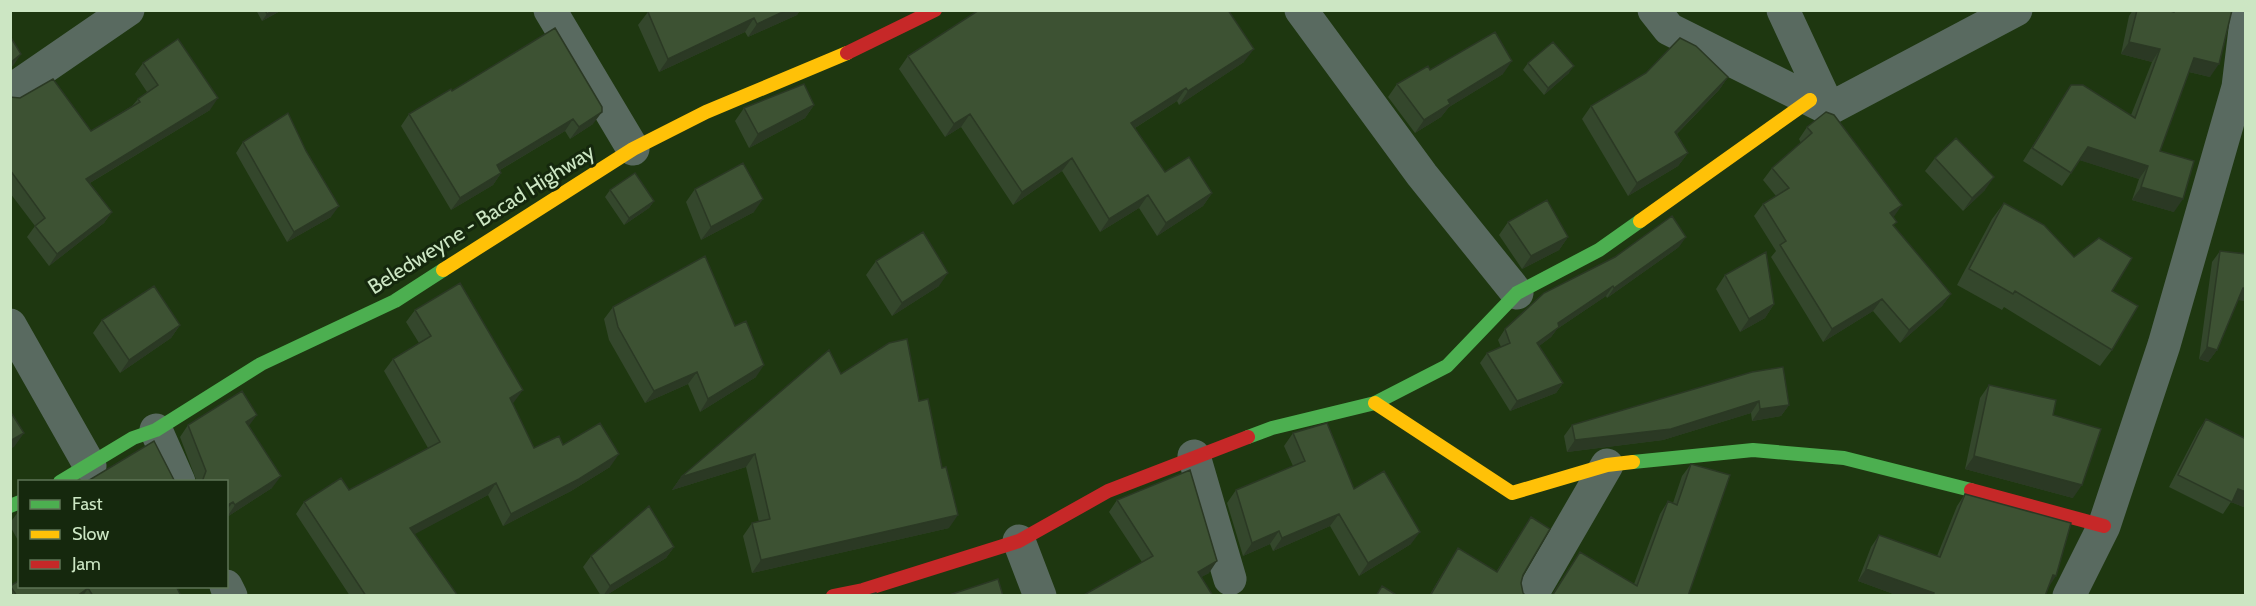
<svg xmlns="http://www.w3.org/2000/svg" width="2256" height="606" viewBox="0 0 2256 606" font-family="Cabin,sans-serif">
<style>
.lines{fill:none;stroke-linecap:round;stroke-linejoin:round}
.street{stroke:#596a60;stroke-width:33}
.fast{stroke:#4caf50;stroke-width:14}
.slow{stroke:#ffc107;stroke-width:14}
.jam{stroke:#c62828;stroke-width:14}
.wall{fill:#34472c}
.shaded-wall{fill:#2b3924}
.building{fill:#3d5233;stroke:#2b3924;stroke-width:1.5}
.labels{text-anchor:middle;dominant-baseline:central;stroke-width:6;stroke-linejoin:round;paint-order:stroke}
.street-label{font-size:21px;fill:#cce6c3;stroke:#15280d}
</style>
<rect width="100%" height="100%" fill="#1e3710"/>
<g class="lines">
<path class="street" d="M550,10l83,139
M1301,10l121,165 95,118
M1654,10l15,19 160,80 187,-99
M1783,10l46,99
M10,91l118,-81
M10,325l80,141
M156,430l23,52
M1194,456l36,123
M1019,541l21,55
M226,586l5,10
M1531,596l76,-131
M2069,596l35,-70 60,-181 74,-258 8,-66"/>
<path class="fast" d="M1248,437l24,-9 103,-25 72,-37 70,-73 82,-43 41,-29
M1633,462l120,-12 91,8 127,32
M60,482l73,-44 23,-8 105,-66 134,-63 48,-31
M10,506l10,-4"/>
<path class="slow" d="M1640,221l170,-121
M443,270l190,-121 73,-37 141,-59
M1375,403l137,90 95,-28 26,-3"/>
<path class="jam" d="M847,53l88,-43
M1971,490l133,36
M833,596l30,-6 156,-49 89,-50 140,-54"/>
</g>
<path class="wall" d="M256,10h26l-20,11z
M652,10h148l-3,5 -49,22 -3,-5 -86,40 -21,-47 10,-13z
M979,10h249l16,52 -65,43 -2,-4 -42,27 30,44 47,21 -9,13 -46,30 -18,-28 -39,24 -38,-61 -49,34 -52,-78 -16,10 -46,-68 9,-13z
M2133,10h99l-22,67 -21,-5 -29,79 14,61 -42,-12 7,-21 -59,-19 -18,26 -39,-25 48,-76 60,30 21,-53 -31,-8 8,-38z
M143,63l67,47 -120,73 22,29 -8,11 -55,43 -22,-29 8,-11 -25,-33v-96l81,34 41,-25 6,-7 9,-7 -12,-18z
M1528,63l41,10 -25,22 -21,-25z
M1430,70l73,4 -54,33 -8,10 -26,16 -27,-36 9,-13z
M1728,77l-9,13 -42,44 11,19 -10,13 -50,30 -46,-77 9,-13z
M452,91l141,33 -23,15 -5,-8 -65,39 1,3 -8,12 -42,25 -50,-84 8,-12z
M814,105l-9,13 -56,30 -14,-27 9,-13z
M1807,127l86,90 1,10 57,67 -9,12 -42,37 -27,-32 -50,31 -52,-85 5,-6 -22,-35 9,-12 13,-8 -13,-16 9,-12 29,-25 -2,-4z
M243,142l88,75 -44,25 -51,-89z
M1935,158l50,32 -22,21 -38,-40z
M695,189l59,23 -53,28 -15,-38z
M610,190l44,11 -5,7 -25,17 -19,-28z
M2004,203l70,54 38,34v59l-12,16 -96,-59 -2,3 -45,-25 35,-66z
M1508,222l60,15 -9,13 -37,19 -23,-34z
M1679,247l-72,51 -1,-2 -49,33 -6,8 -12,9 24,37 -7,10 -46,18 -30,-48 7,-10 14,-6 -3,-7 7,-11z
M2220,251l26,50 -8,-1 -21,50 -9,12 -9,-3 13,-97z
M876,261l63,25 -47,30 -26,-41z
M1725,275l49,29 -9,14 -25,14 -24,-43z
M613,307l143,70 -56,35 -12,-28 -43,19 -36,-63 -5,-21z
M415,310l99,92 -2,1 22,45 29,-3 47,22 -39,24 -68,35 -15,-31 -74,39 44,62h-108l-54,-82 8,-12 45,-12 79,-42 -44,-77 9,-12 26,-16 -13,-21z
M102,320l78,5 -9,13 -51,35 -27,-40z
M1752,372l37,33 -8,11 -29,5 -1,-8 -88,27 -96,12 -3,-16 8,-11z
M841,374l78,27 30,127 -197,45 -9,-37 9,-13 7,-1 -13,-55 -74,23 9,-13z
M1989,385l64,30 20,83 -108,-29 15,-71z
M2206,419l40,89 -15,-6 -8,12 -54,-27 29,-56z
M188,425l61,2 23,61 -45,29 -1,-35h-29l-17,-45z
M1293,433l61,56 57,55 -52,32 -29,-50 -57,25 -3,-7 -27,12 -16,-53 9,-13 57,-24 -9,-20z
M1691,464l-3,132h-137l29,-44 54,32 26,-70 8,-13 5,2 9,-27z
M1965,494l83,94 -3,8h-146l-41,-15 13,-34 8,-12 58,21 20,-50z
M1117,500l92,73 -8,4 -59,-15 -33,-50z
M18,512h2v32l-10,-18v-3z
M1531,517l-8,58 -2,8 2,10 3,3h-97l21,-35 8,-13 38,24z
M674,547l-8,11 -61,38h-4l-18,-29 8,-11z
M10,586h166l5,10h-171z"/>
<path class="shaded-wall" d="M274,10h8l-20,11 5,-7z
M787,10h13l-3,5 -49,22 9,-13z
M754,18l-9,14 -86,40 9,-13z
M2129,42l31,7 -8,13 -31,-8z
M1254,49l-10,13 -65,43 9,-14z
M21,54l-8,12 -3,2v-5z
M2194,58l25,6 -9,13 -25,-6z
M1512,61l-9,13 -54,33 -8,10 -26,16 9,-13 24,-20z
M1574,66l-5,7 -25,22 4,-7z
M1728,77l-9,13 -53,55 9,-13z
M1186,88l-9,13 -55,35 9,-13z
M218,98l-8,12 -132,80 8,-11z
M814,105l-9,13 -56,30 9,-14z
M602,112l-9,12 -23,15 9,-12z
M970,114l-9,13 -16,10 9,-13z
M573,119l-8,12 -77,46 9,-12z
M2088,147l60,19 -9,13 -60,-19z
M1688,153l-10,13 -50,30 9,-13z
M1072,158l-10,13 -49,34 9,-13z
M501,173l-8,12 -42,25 9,-12z
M1994,177l-9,13 -22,21 9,-13z
M2141,187l42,12 -9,13 -42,-12z
M1212,193l-9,13 -46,30 9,-13z
M1148,195l-9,13 -39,24 9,-13z
M763,199l-9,13 -53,28 10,-13z
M654,201l-5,7 -25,17 5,-7z
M1902,205l-9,13 -3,-5z
M339,206l-8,11 -44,25 7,-10z
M112,212l-8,11 -55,43 8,-12z
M1568,237l-9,13 -37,19 9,-13z
M1686,237l-7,10 -72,51 7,-10z
M948,273l-9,13 -47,30 10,-13z
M1613,286l-7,10 -49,33 -6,8 -21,16 7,-10 21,-20z
M2243,288h3v13l-11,-2z
M1951,294l-9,12 -42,37 9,-13z
M1882,299l-9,12 -50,31 9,-13z
M1774,304l-9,14 -25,14 9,-13z
M180,325l-9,13 -51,35 9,-13z
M2207,347l10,3 -9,12 -9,-3z
M764,365l-8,12 -56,35 8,-13z
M697,372l-9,12 -43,19 9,-12z
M1563,383l-7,10 -46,18 7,-10z
M523,390l-9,12 -13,8 9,-12z
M1759,401l-8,12 -88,27 -96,12 8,-12z
M1789,405l-8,11 -29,5 8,-12z
M257,415l-9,12 -2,-5z
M24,433l-10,14 -4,2v-8z
M619,454l-9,13 -39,24 -68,35 8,-12z
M755,454l-9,13 -74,23 9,-13z
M1974,456l108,29 -9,13 -108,-29z
M281,476l-9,12 -45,29 8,-12z
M496,483l-8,12 -86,46 8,-13z
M2238,489l8,3v16l-15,-6z
M233,502l-7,9v-5z
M1339,514l-9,12 -57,25 9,-13z
M958,515l-9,13 -197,45 9,-13z
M1279,531l-9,13 -27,12 9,-13z
M1420,532l-9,12 -52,32 9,-13z
M674,547l-8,11 -61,38h-2l7,-10z
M1217,561l-8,12 -19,10 8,-11z
M1866,569l68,24 -1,3h-34l-41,-15z
M2053,575l3,1 -8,12z
M88,588l-5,8h-6z"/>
<path class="building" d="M265,10h9l-7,4z
M652,10h135l-30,14 -3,-6 -86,41 -20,-47z
M979,10h249l26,39 -66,42 -2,-3 -55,35 34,49 24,-15 23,36 -46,30 -18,-28 -39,24 -37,-61 -50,34 -52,-78 -16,10 -46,-68z
M2137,10h30l7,2 1,-2h57l-13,54 -25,-6 -34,93 34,10 -11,38 -42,-12 7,-21 -60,-19 -17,26 -39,-25 39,-63h12l52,33 25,-69 -31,-7z
M555,28l47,79v5l-23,15 -6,-8 -76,46 4,8 -41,25 -51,-84 42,-25 1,2z
M1495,32l17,29 -64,39 2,4 -26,16 -27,-36 31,-18 2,4z
M10,36l11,18 -11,9z
M1680,38l16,8 32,31 -53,55 13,21 -51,30 -46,-77 55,-33z
M178,39l40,59 -132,81 26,33 -55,42 -22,-28 10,-8 -35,-48v-73l10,1 33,-19 38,52 49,-29 -2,-3 20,-14 -15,-22z
M1553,42l21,24 -26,22 -20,-25z
M804,84l10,21 -56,29 -14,-26z
M1826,112l8,3 68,90 -12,8 7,9 -4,3 58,69 -42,36 -27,-31 -50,30 -52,-84 6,-4 -23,-37 26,-16 -17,-20 40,-35 -5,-6z
M288,113l18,38 33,55 -45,26 -51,-90z
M1956,138l38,39 -22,21 -37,-40z
M743,163l20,36 -52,28 -16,-38z
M635,173l19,28 -25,17 -19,-28z
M1547,200l21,37 -37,19 -23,-34z
M2004,203l40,22 30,32 25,-19 33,20 -20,33 26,15 -26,44 -97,-59 -2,3 -44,-25z
M1672,216l14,21 -72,51 -1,-2 -55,37 1,4 -22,16 26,40 -46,18 -30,-48 23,-10 -5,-14 39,-36 71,-36z
M923,232l25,41 -46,30 -26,-42z
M2220,251l26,3v34h-3l-26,62 -10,-3z
M1766,252l8,52 -25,15 -24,-44z
M705,256l30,70 11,-5 18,44 -56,34 -11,-27 -43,19 -36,-64 -5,-20z
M460,283l63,107 -13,8 24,50 25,-12 4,9 37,-22 19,31 -40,25 -68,35 -15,-31 -86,45 48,68h-92l-62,-94 37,-24 8,12 91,-48 -47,-83 38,-23 -16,-26z
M154,286l26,39 -51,35 -27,-40z
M907,339l12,62 9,-2 14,69 4,-1 12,48 -197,45 -9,-37 18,-4 -15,-65 -74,23 148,-127 12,24 48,-31z
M1783,367l6,38 -29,4 -1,-8 -88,28 -96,11 -3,-15 180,-53z
M1989,385l67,15 -3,15 48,14 -19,56 -108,-29z
M242,391l15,24 -11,7 35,54 -46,29 -2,-3 -7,4v-24h-24l4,-11 -18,-46z
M10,411l14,22 -14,8z
M2206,419l40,20v53l-8,-3 -6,13 -54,-27z
M1327,423l27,66 30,-18 36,61 -52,31 -29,-49 -57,24 -3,-7 -27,12 -16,-53 69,-29 -12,-28z
M154,441l21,41h-89z
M1691,464l39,11 -42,121h-136l28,-44 57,34 31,-85 9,4z
M1190,470l27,91 -19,11 15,24h-131l71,-40 -36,-56z
M1965,494l106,29 -15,53 -3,-1 -8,21h-112l1,-3 -68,-24 13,-34 61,22z
M649,506l25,41 -64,39 -19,-30z
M1531,517l19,12 -27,46 -2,8 2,10 3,3h-96l28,-48 39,24z
M998,579l5,17h-57z
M20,580v6h156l5,10h-88l-5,-8 -11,8h-60l-7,-10z
M1382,586l16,10h-22z
M876,593l1,3h-12z"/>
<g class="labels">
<g class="street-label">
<text transform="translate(481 219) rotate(-32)">Beledweyne - Bacad Highway</text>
</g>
</g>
<rect width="2256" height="606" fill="none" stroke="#cce6c3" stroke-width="24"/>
<rect x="18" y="480" width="210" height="108" fill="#15280d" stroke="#5e7456" stroke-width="1.5"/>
<rect x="30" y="500" width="30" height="9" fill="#4caf50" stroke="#5e7456" stroke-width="1.5"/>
<text x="72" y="510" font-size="18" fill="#cce6c3">Fast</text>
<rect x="30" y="530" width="30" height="9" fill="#ffc107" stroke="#5e7456" stroke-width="1.5"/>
<text x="72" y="540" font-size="18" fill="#cce6c3">Slow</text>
<rect x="30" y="560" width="30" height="9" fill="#c62828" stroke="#5e7456" stroke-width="1.5"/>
<text x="72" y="570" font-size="18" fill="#cce6c3">Jam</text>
</svg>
